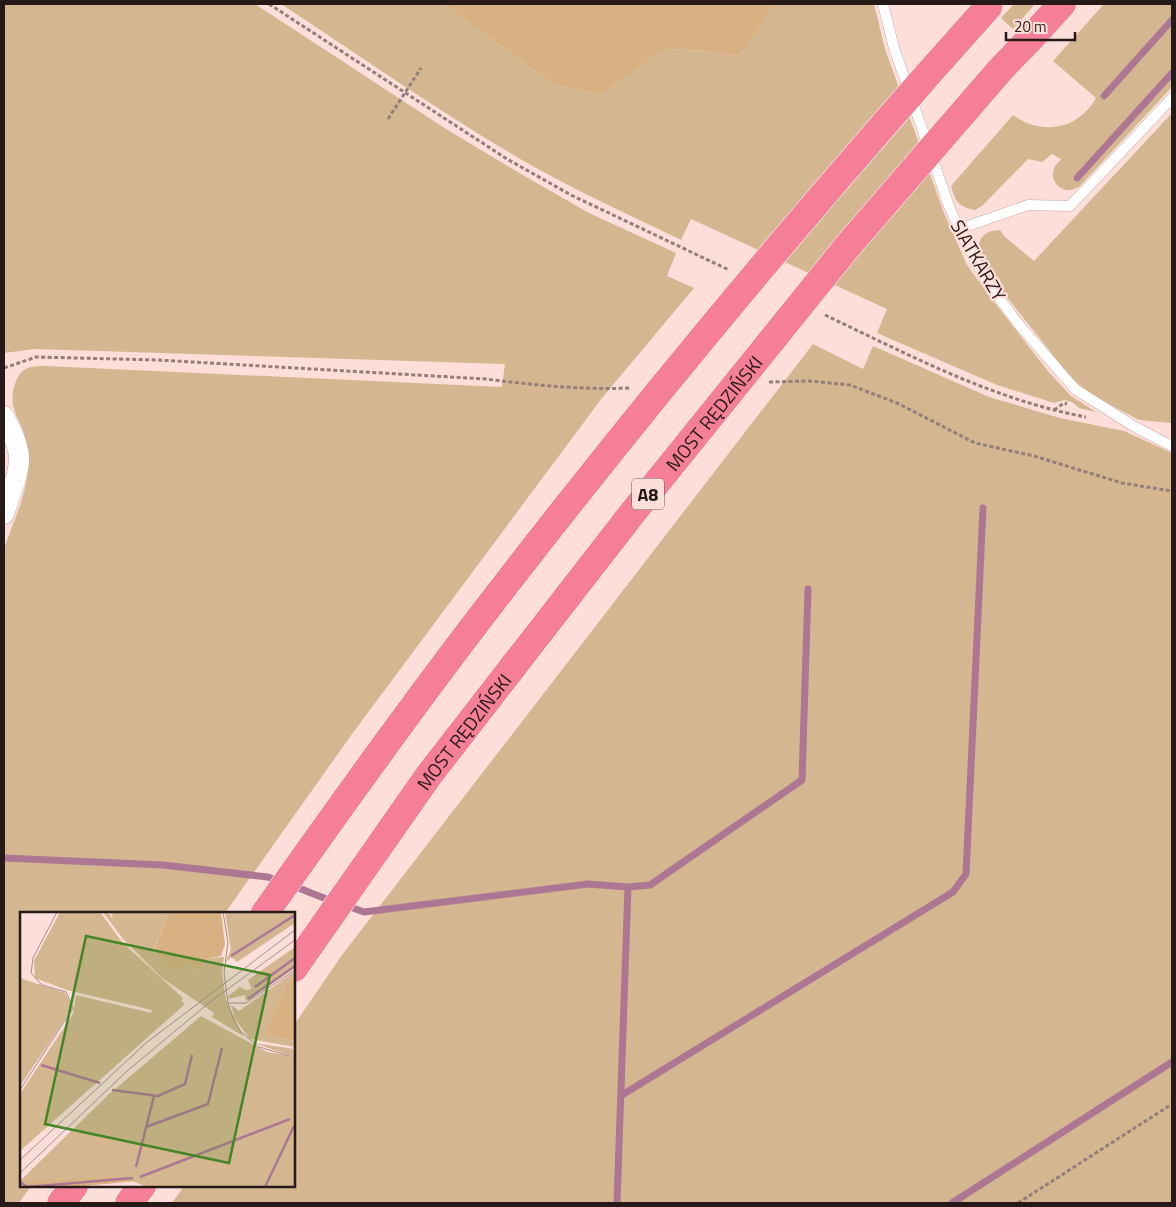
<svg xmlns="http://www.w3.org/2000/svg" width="1176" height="1207" viewBox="0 0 1176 1207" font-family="'Titillium Web',sans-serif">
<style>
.green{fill:#d4b690}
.forest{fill:#d7b182}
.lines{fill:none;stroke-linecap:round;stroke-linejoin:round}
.stream{stroke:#ad7793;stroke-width:7}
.lane-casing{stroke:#c7a9a4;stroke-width:11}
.street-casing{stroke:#c7a9a4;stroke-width:21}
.highway-casing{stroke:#fff;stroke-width:29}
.path{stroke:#937e7a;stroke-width:3;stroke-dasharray:4 2.5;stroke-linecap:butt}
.lane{stroke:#fff;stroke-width:10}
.street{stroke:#fff;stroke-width:20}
.highway{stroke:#f47f97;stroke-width:28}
.highway-bridge-casing{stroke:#fff;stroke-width:29;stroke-linecap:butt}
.highway-bridge{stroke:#f47f97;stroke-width:28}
.labels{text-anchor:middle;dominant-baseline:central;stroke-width:4.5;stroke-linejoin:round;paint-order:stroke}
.shield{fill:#fdded9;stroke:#665552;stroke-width:1}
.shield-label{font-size:18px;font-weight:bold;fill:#251a18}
.street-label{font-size:19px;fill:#251a18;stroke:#fdded9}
.inset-river{fill:none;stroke:#ad7793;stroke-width:2.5}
.inset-road{fill:none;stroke:#a7908c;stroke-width:1}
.view{fill:#448526;fill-opacity:0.15;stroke:#448526;stroke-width:2.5}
.inset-edge{fill:none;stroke:#251a18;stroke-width:2.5}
</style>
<rect width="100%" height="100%" fill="#fdded9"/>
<path class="green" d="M4,4h251l191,125 75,45 68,39 87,40 -9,23 27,12 -92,110 -250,336 -127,179h-204v273h10l-12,17h-15v-655c9,-24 21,-51 24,-76 2,-14 -1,-29 -5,-42 -3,-8 -8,-16 -10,-25 -2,-10 2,-29 11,-35 6,-4 14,-4 22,-4l456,21 3,-23 -470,-15 -31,4z
M281,4h162l110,80 48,11 64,-46 44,2 30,5 22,-29 12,-23h101l11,45 59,164 23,52 27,37 53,68 24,26 25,16 -17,-4 -7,-6 -8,-2 -10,3 -57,-18 -120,-52 10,-24 -196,-90 -10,21c-53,-26 -107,-50 -159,-80 -83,-48 -161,-104 -241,-156z
M1014,4h21l-22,25 -12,-11z
M1104,4h68v83l-93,100c-4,1 -8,4 -12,3 -10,-1 -17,-12 -13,-21 1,-4 5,-7 7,-10l-9,-5 -10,8 -14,-3 -46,47 -7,4c-18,-4 -19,-8 -24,-24l62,-71c28,21 65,15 83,-17l-43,-37z
M1172,113v310h-1l-32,-3 -45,-24 -22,-17 -85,-107c-3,-5 -7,-10 -8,-15 -4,-15 5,-28 21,-27l5,7 29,24z
M813,344l50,25 10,-23 116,51 71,21 64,13 48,22v750h-1000l12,-17h110v-161l48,-70z"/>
<path class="forest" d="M443,4h330l-12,23 -22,29 -30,-5 -44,-2 -64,46 -48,-11z"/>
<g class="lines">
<path class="stream" d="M1104,96l68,-76
M1077,178l95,-105
M4,858l159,7 105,12 13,5
M291,885l43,17
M345,905l19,7 224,-28 40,3 22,-2 152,-105 6,-191
M622,1095l331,-203 13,-18 17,-366
M617,1203l11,-316
M952,1203l220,-141"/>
<defs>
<path id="lane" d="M883,4l11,44 55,158 10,23 27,52 35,46 54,62 60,38 37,19
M959,229l69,-24 42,1 102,-108"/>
<path id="street" d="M4,416c6,12 14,27 15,41 1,16 -10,41 -15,57"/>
<path id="highway" d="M1028,41l34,-37
M61,1203l13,-17
M129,1203l13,-17"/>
</defs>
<use href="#lane" class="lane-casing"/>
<use href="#street" class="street-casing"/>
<use href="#highway" class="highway-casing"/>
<path class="path" d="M269,4l238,155 64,36 158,75
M388,119l33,-51
M825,315c84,40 169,85 261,102
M4,368l32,-11 122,3 328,19c48,6 96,11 144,9
M769,382l41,-1 40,4 47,18 78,40 59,13 88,27 50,8
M1054,410l10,-7 3,1
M1018,1203l154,-99"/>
<use href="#lane" class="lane"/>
<use href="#street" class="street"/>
<use href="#highway" class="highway"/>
<defs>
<g id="highway-bridge">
<path d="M265,913c80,-113 160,-225 245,-334 152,-196 312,-387 478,-572"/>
<path id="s1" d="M294,968l135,-193 205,-264 213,-264 154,-178 27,-28"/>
</g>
</defs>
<use href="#highway-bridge" class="highway-bridge-casing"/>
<use href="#highway-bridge" class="highway-bridge"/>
</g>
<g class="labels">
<rect class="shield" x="632" y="478.5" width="32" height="31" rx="4"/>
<g class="shield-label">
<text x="648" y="494">A8</text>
</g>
<g class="street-label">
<text transform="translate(979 260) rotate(60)">SIATKARZY</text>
<text stroke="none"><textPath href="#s1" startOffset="696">MOST RĘDZIŃSKI</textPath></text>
<text stroke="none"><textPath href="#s1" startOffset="291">MOST RĘDZIŃSKI</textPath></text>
</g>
</g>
<g transform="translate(20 912)">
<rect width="275" height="275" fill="#fdded9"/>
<path d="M40,0h40l22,30 61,56 -2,3 4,3 -165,147v-57l53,-80 3,-19 75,18 1,-3 -85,-20 -32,-12 -1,-17zM83,0h5l5,8 -2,-8h58l-15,37 45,20 10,-11 15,-1 -2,16 4,27 17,36 -31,-19 2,-4 -52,-35 -39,-39zM205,0h70v11l-58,39 -6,-5 -6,6 6,-13zM275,35v21l-49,33 -1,-6 -16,4 -1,-3 12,-9 6,3 6,-1 -4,-9zM275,59v5l-9,7 -21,52 30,6v6l-45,-8 -15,-20 -4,-14 8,6zM0,66l45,15 6,11 -5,14 -46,68zM181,104l66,36 25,4 -38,-13 41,6v138h-147l-29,-11 -95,9 -4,-4 87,-85z" fill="#d4b690"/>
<path d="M149,0h52l4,32 -4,12 -12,2 -10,11 -11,-4 -11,5 -8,-3 -15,-17zM275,64v65l-30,-6 21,-52zM99,264l17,5 -62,6h-52l6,-5z" fill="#d7b182"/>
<path class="inset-river" d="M211,44l64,-41M235,75l40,-29M228,87l47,-33M21,153l59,18M92,178l46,6 27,-12 7,-29M126,215l62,-23 14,-56M116,255l18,-71M120,265l150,-58M0,270l7,5 106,-9M245,275l29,-61"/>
<path class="inset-road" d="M203,0l5,30 -4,31 4,30 6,18 7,11 18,15 31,9M208,91h18l49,-33M0,178l53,-82 -7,-16 -24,-7 -11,-12 2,-15 24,-46M0,248l126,-117 149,-113M0,261l107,-102 83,-69 85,-62"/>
<path class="view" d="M66,24l184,39 -41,188 -184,-39z"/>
<rect width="275" height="275" class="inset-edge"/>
</g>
<rect width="1176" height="1207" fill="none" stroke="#251a18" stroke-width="10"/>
<path d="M1006 32v8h69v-8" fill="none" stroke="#251a18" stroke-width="2.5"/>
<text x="1014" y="32" font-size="15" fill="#251a18" stroke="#fdded9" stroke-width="4" paint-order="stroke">20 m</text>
</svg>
